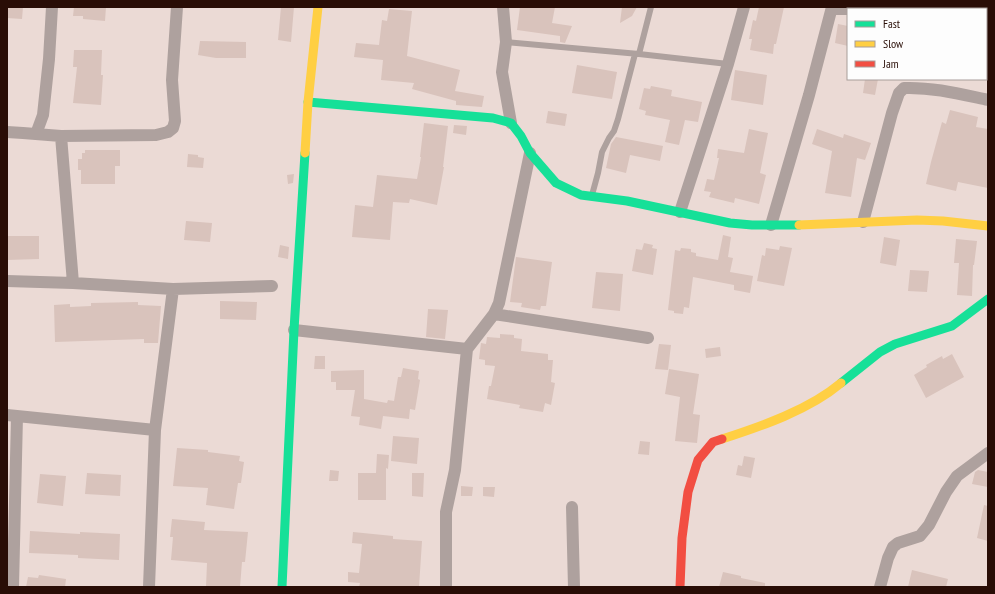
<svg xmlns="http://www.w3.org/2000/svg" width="995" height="594" viewBox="0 0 995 594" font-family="'PT Sans Narrow',sans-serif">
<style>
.building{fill:#d9c3bc}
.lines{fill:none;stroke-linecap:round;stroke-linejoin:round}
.lane{stroke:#aea19e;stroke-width:6}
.street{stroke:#aea19e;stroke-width:12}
.fast{stroke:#16e098;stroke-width:9}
.slow{stroke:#ffcf43;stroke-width:9}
.jam{stroke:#f24e42;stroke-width:9}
</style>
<rect width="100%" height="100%" fill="#ebdad5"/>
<path class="building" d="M7,7h16l-1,12 -15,-1z
M74,7h32l-1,14 -22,-2v-3h-10z
M281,7h13l-3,35 -13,-2z
M520,7h35l-3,16 20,3 -7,17 -5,-1v-6l-43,-6z
M622,7h15l-5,9 -12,7z
M759,7h25l-8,37h-2l-1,10 -23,-4 2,-11h-3l4,-19 3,1z
M389,9l23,2 -5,45 53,14 -5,21 29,5 -2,11 -26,-2v-4l-44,-12 2,-6 -33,-3 2,-20 -29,-3 2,-14 23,2 3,-25 5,1z
M838,24l10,2v20l-13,-3z
M200,41l46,1v16h-30l-18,-3z
M74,50h28l-1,25h2l-2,30 -28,-2 4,-36h-4z
M577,65l40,7 -5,27 -40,-6z
M735,70l32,5 -4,30 -32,-5z
M865,79h13l-3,16 -12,-2z
M651,86l21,4 -1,6 31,6 -4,20 -13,-2 -6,25 -14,-3 5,-22 -25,-5 1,-4 -7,-2 5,-21 6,1z
M950,110l28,7 -2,10 12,2v59l-30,-6 -2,9 -30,-7 5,-22 11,-40 4,2z
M548,111l19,3 -2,12 -19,-3z
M424,123l24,3 -5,41h1l-7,38 -27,-6 -1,4 -16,-1 -3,38 -38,-3 3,-32 18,2 4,-32 40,4 4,-22h-1z
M454,125l13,1 -1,9 -13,-2z
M749,129l19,4 -8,40 6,2 -7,29 -24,-6 -1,5 -25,-6 2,-5 -7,-1 3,-12 7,1 5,-22h-2l1,-9 26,4z
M817,129l26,9 1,-4 27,9 -6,17 -8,-2 -6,39 -26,-4 7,-42 -20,-7z
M616,137l47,9 -3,15 -30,-6 -4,18 -20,-5 5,-24z
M85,150h35v16h-5v18h-34v-14h-3v-11h4v-6h3z
M188,154l10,1v2l6,1 -1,10 -16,-1z
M294,174l-1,9 -5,1 -1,-9z
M186,221l26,2 -2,19 -26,-2z
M723,235l8,2 -3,20 5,1 -3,14 23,4 -3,17 -16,-3v-5l-41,-8 -4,31 -5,-1 -1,7 -9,-1v-2l-6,-1 7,-60 5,1 1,-3 10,1v3l5,1v3l22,4z
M7,236h32v23l-32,1z
M884,237l16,3 -4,26 -16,-3z
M956,239l21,2 -3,24h-1l-1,31 -15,-1 2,-32h-5z
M644,243l9,2 -1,3 5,1 -4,26 -21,-4 4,-22 6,1z
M280,245l9,2 -1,12 -10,-2z
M780,246l12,2 -8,38 -27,-5 5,-26 3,1 1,-8 13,2z
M516,257l36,5 -6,44h-5l-1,4 -19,-3 1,-4 -12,-1z
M910,270l19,1 -2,21 -19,-1z
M596,272l27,2 -3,37 -28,-3z
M220,301l37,1 -1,18 -36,-1z
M138,302v3l23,1 -3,37h-14v-4l-89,3 -1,-37 16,-1v3l21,-1v-3z
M428,309l20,1 -3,29 -19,-2z
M500,334l14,1v3l8,1 -1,12 27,3v6h5l-2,22 4,1 -4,22 -6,-2 -2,9 -24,-4 1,-3 -33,-6 2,-13h2l4,-20 -10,-1v-5l-6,-1 2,-16 5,1 1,-7 13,1z
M659,344l12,1 -3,25 -13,-1z
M720,347l1,9 -15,2 -1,-9z
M952,354l12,23 -38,21 -12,-23 13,-8 -1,-2 16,-9 1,3z
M315,356h10v13h-11z
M403,368l16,3 -1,8 2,1 -5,30 -5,-1 -1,10 -26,-3 -2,13 -22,-4 1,-8 -9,-1 4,-26h-19v-8h-5v-11l33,-1v29l23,4 1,-3 6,1 4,-24h3z
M669,369l30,5 -6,40 7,1 -3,28 -22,-2 5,-44 -15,-3z
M393,436l26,2 -2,26 -26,-3z
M640,441l10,1 -1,13 -11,-1z
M177,448l31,2v2l32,4 -1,5 5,1 -3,21h-3l-4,26 -28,-4 2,-17 -35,-2z
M377,454l12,1 -1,14 -2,-1v32h-28v-27h18z
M744,456l11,2 -4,20 -15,-3 2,-10 4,1z
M330,470l9,1 -1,10h-9z
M978,470l10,2v15l-16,-3 3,-12z
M87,473l34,2 -1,21 -35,-2z
M412,473h12l-1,24 -11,-1z
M40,474l26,2 -3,30 -26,-3z
M461,486l12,1 -1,9h-11z
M483,487h12l-1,10 -11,-1z
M984,505l4,1v35l-11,-3z
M172,519l33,3 -1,8 44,2 -3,30h-3l-2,25h-34l1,-24 -36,-3 2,-23h-3z
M30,531l50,3v-2l40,2 -1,26 -41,-2v-3l-49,-2z
M353,532l40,4v3l29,2 -3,46h-60l1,-4 -12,-1v-10l11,1 3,-29 -10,-1z
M912,570l36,9 -2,8h-38z
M723,572l18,4v2l24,5v4h-46z
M39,575l27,4 -1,8h-39l2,-10 10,1z"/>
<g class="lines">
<path class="lane" d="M506,42l133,12 89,10
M639,54l12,-47
M592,195l6,-22 4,-21 7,-14 5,-7 4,-12 17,-65"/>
<path class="street" d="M503,7l3,35 -4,30 9,51
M832,9h16
M986,14h2
M7,132l16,1 38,3 95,-1 12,-3 5,-4 2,-7 -3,-41 5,-73
M36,134l7,-19 6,-56 3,-52
M61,136l12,147
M680,212l48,-148 16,-57
M863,222l29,-109 7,-20 5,-5c29,-1 56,6 84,12
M771,225l38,-130 23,-88
M7,281l66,2 100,6 99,-3
M494,314l154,24
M294,330l173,19
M7,415l148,15
M572,507l2,80
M13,587l4,-171
M149,587l6,-157 18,-141
M446,587v-75l9,-42 12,-121 27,-35 5,-11 31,-150
M880,587l8,-29 5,-11 5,-4 22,-7 9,-11 17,-33 11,-16 31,-23"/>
<path class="fast" d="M308,102l185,16 18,5 10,13 9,17 26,30 25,12 46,6 103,22 22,2h47
M841,383l39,-31 15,-8 57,-18 36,-27
M282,587l12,-257 11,-177"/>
<path class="slow" d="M305,153l3,-51 10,-95
M799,225l118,-5 26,1 45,5
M722,439c40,-13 87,-29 119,-56"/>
<path class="jam" d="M680,587l2,-49 6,-46 10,-32 15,-18 9,-3"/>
</g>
<rect width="995" height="594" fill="none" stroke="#290d06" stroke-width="16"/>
<rect x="847" y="8" width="140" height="72" fill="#fdfdfd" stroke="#a89d9a"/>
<rect x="855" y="21" width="20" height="6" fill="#16e098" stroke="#a89d9a"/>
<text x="883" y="28" font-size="12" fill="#290d06">Fast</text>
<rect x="855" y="41" width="20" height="6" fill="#ffcf43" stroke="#a89d9a"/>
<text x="883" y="48" font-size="12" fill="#290d06">Slow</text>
<rect x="855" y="61" width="20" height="6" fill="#f24e42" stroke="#a89d9a"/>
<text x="883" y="68" font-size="12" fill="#290d06">Jam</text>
</svg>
